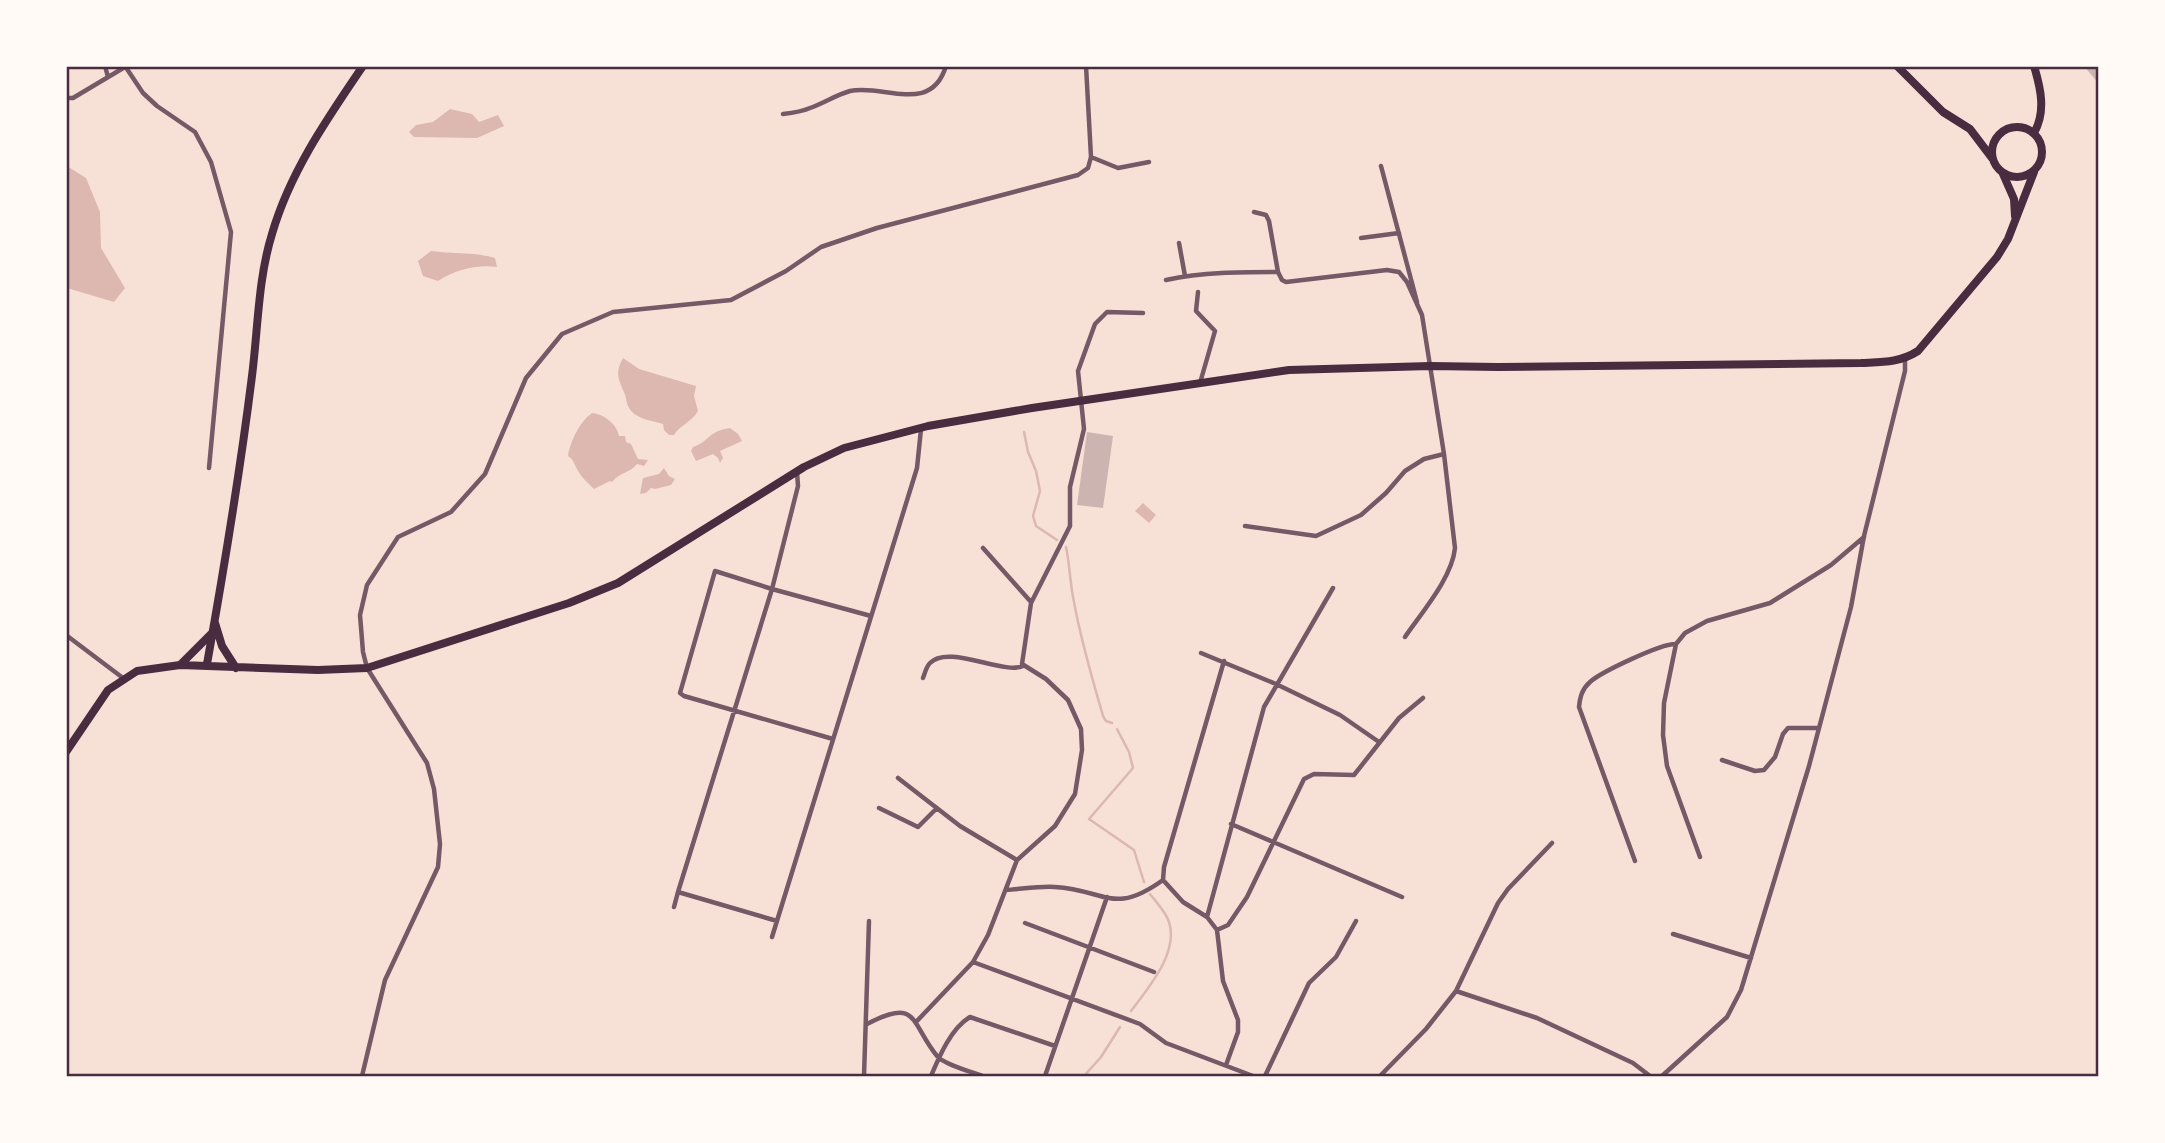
<svg xmlns="http://www.w3.org/2000/svg" width="2165" height="1143" viewBox="0 0 2165 1143" font-family="Commissioner,sans-serif">
<style>
.water{fill:#dcb8b0}
.lines{fill:none;stroke-linecap:round;stroke-linejoin:round}
.stream{stroke:#dcb8b0;stroke-width:2.5}
.building{fill:#ccb4b1}
.minor{stroke:#755966;stroke-width:4.5}
.primary{stroke:#4a2c40;stroke-width:8}
.neatline{fill:none;stroke:#4a2c40;stroke-width:2.5}
</style>
<rect width="100%" height="100%" fill="#f7e1d7"/>
<path class="water" d="M450,109l22,5 7,8 19,-7 6,11 -27,12 -63,-1 -5,-5 7,-7 17,-3z
M67,166l19,12 14,34 1,36 24,40 -11,14 -47,-14z
M431,251c22,3 44,1 64,7l2,9c-19,-3 -43,3 -59,14l-15,-5 -5,-15z
M623,358l16,11 57,17 -2,10 4,15c-6,11 -18,14 -24,24h-5l-5,-5 -1,-6c-12,-4 -28,-4 -35,-18 -2,-5 -2,-11 -5,-16 -6,-13 -7,-19 0,-32z
M592,413c12,1 25,11 27,23h6l1,6 5,2 7,15 10,1 -4,6 -7,-2c-7,9 -17,8 -25,18l-2,-1 -16,8c-6,-6 -12,-11 -16,-18 -4,-7 -4,-11 -10,-15 2,-14 12,-35 24,-43z
M730,428l8,6 4,7 -22,10 3,7 -3,5 -2,-5 -5,-4 -17,7 -5,-10 2,-4c16,-5 15,-16 37,-19z
M664,468l5,8 6,3 -4,6 -16,4 -4,-1 -5,5 -6,1 3,-16 16,-4z
M1143,503l13,12 -7,8 -14,-12z"/>
<g class="lines">
<path class="stream" d="M1024,432l4,20 8,19 4,20 -7,25 3,10 21,14
M1066,547c4,19 4,37 8,55 7,39 18,76 29,114l3,5 6,2
M1117,729l12,23 4,16 -44,51 45,31 10,32
M1131,1011c17,-23 48,-58 38,-89 -3,-10 -13,-20 -19,-28
M1084,1076l17,-19 19,-30"/>
</g>
<path class="building" d="M2084,66h14v17z
M1087,432l26,4 -10,72 -26,-3z"/>
<g class="lines">
<path class="minor" d="M105,66l3,11
M125,66l18,27 14,13 38,26 16,30 20,70 -22,236
M66,98h7l52,-31
M783,114c9,-1 18,-2 27,-6 14,-5 26,-13 40,-17 35,-7 81,24 96,-25
M1091,157l27,11 31,-6
M1381,166l36,136
M1254,212l12,3 3,6 9,51
M1361,238l38,-5
M1179,243l6,33
M1166,280c37,-8 74,-8 112,-8l4,8 4,2 101,-12 12,2 8,10 15,33 22,139 11,94c-3,30 -33,64 -50,89
M1198,292l-2,19 19,20 -15,52
M797,472l1,14 -26,103 99,27
M1245,526l71,10 45,-21 25,-22 19,-22 19,-12 20,-5
M983,548l48,54
M66,635l57,43
M1201,653l75,31 64,31 39,27
M923,678c2,-5 3,-11 7,-15 18,-19 74,12 93,3
M1722,760l33,11 9,-1 11,-13 8,-23 5,-6h31
M898,778l62,48 57,34
M879,808l39,19 19,-19
M1231,824l171,73
M1700,857l-33,-91 -4,-31 1,-32 12,-59 9,-11 22,-12 63,-18 61,-38 33,-28
M1635,861l-56,-154c1,-10 3,-18 11,-25 11,-10 72,-39 86,-38
M1006,890c16,-1 33,-4 49,-3 51,3 58,29 108,-7
M678,892l99,29
M674,907l4,-15 94,-303 -57,-18 -35,122 4,3 149,43
M1207,917l57,-210 69,-119
M1025,923l129,49
M1217,930l11,-5 19,-28 57,-118 10,-5 40,1 45,-57 24,-20
M1217,930l-10,-13 -24,-15 -20,-22 1,-13 60,-206
M1217,930l6,51 15,39v12l-12,33
M1673,934l78,24
M772,937l145,-469 4,-39
M973,962l167,62 26,19 87,33
M1456,991l81,27 96,45 17,13
M916,1022l57,-60 15,-27 29,-75 38,-34 20,-32 7,-44 -1,-21 -13,-29 -22,-21 -24,-15 9,-61 39,-77v-39l14,-58 -6,-58 17,-47 12,-12 36,1
M867,1024c52,-27 43,-1 70,32 6,8 35,16 46,20
M362,1076l23,-96 53,-113 2,-23 -6,-55 -7,-26 -60,-95 -4,-16 -3,-37 7,-30 31,-48 53,-25 34,-38 41,-96 36,-44 51,-22 118,-12 55,-29 35,-24 56,-19 201,-53 10,-7 3,-11 -5,-91
M864,1076l5,-155
M931,1076c8,-19 20,-48 39,-59l85,29
M1045,1076l62,-179
M1265,1076l44,-93 27,-26 20,-36
M1380,1076l46,-47 30,-38 42,-88 10,-14 44,-46
M1662,1076l65,-59 14,-27 68,-224 42,-159 13,-71 41,-165v-12"/>
<path class="primary" d="M1897,66l46,46 27,17 22,29
M2034,66c7,23 12,46 0,67
M1992 152a25 25 0 1 1 50 0a25 25 0 1 1-50 0Z
M2003,174l11,25 1,17
M215,623l7,23 14,22
M207,664c17,-95 33,-192 45,-288 6,-47 6,-97 20,-142 18,-62 55,-115 91,-168
M180,665l32,-32
M66,752l42,-62 29,-19 43,-6 138,5 49,-2 202,-65 49,-20 186,-116 40,-19 84,-22 104,-18 257,-38 141,-4 68,1 363,-4c21,-1 38,0 57,-12l79,-94 11,-18 26,-67"/>
</g>
<rect width="2165" height="1143" fill="none" stroke="#fffaf5" stroke-width="136"/>
<rect x="68" y="68" width="2029" height="1007" class="neatline"/>
</svg>
